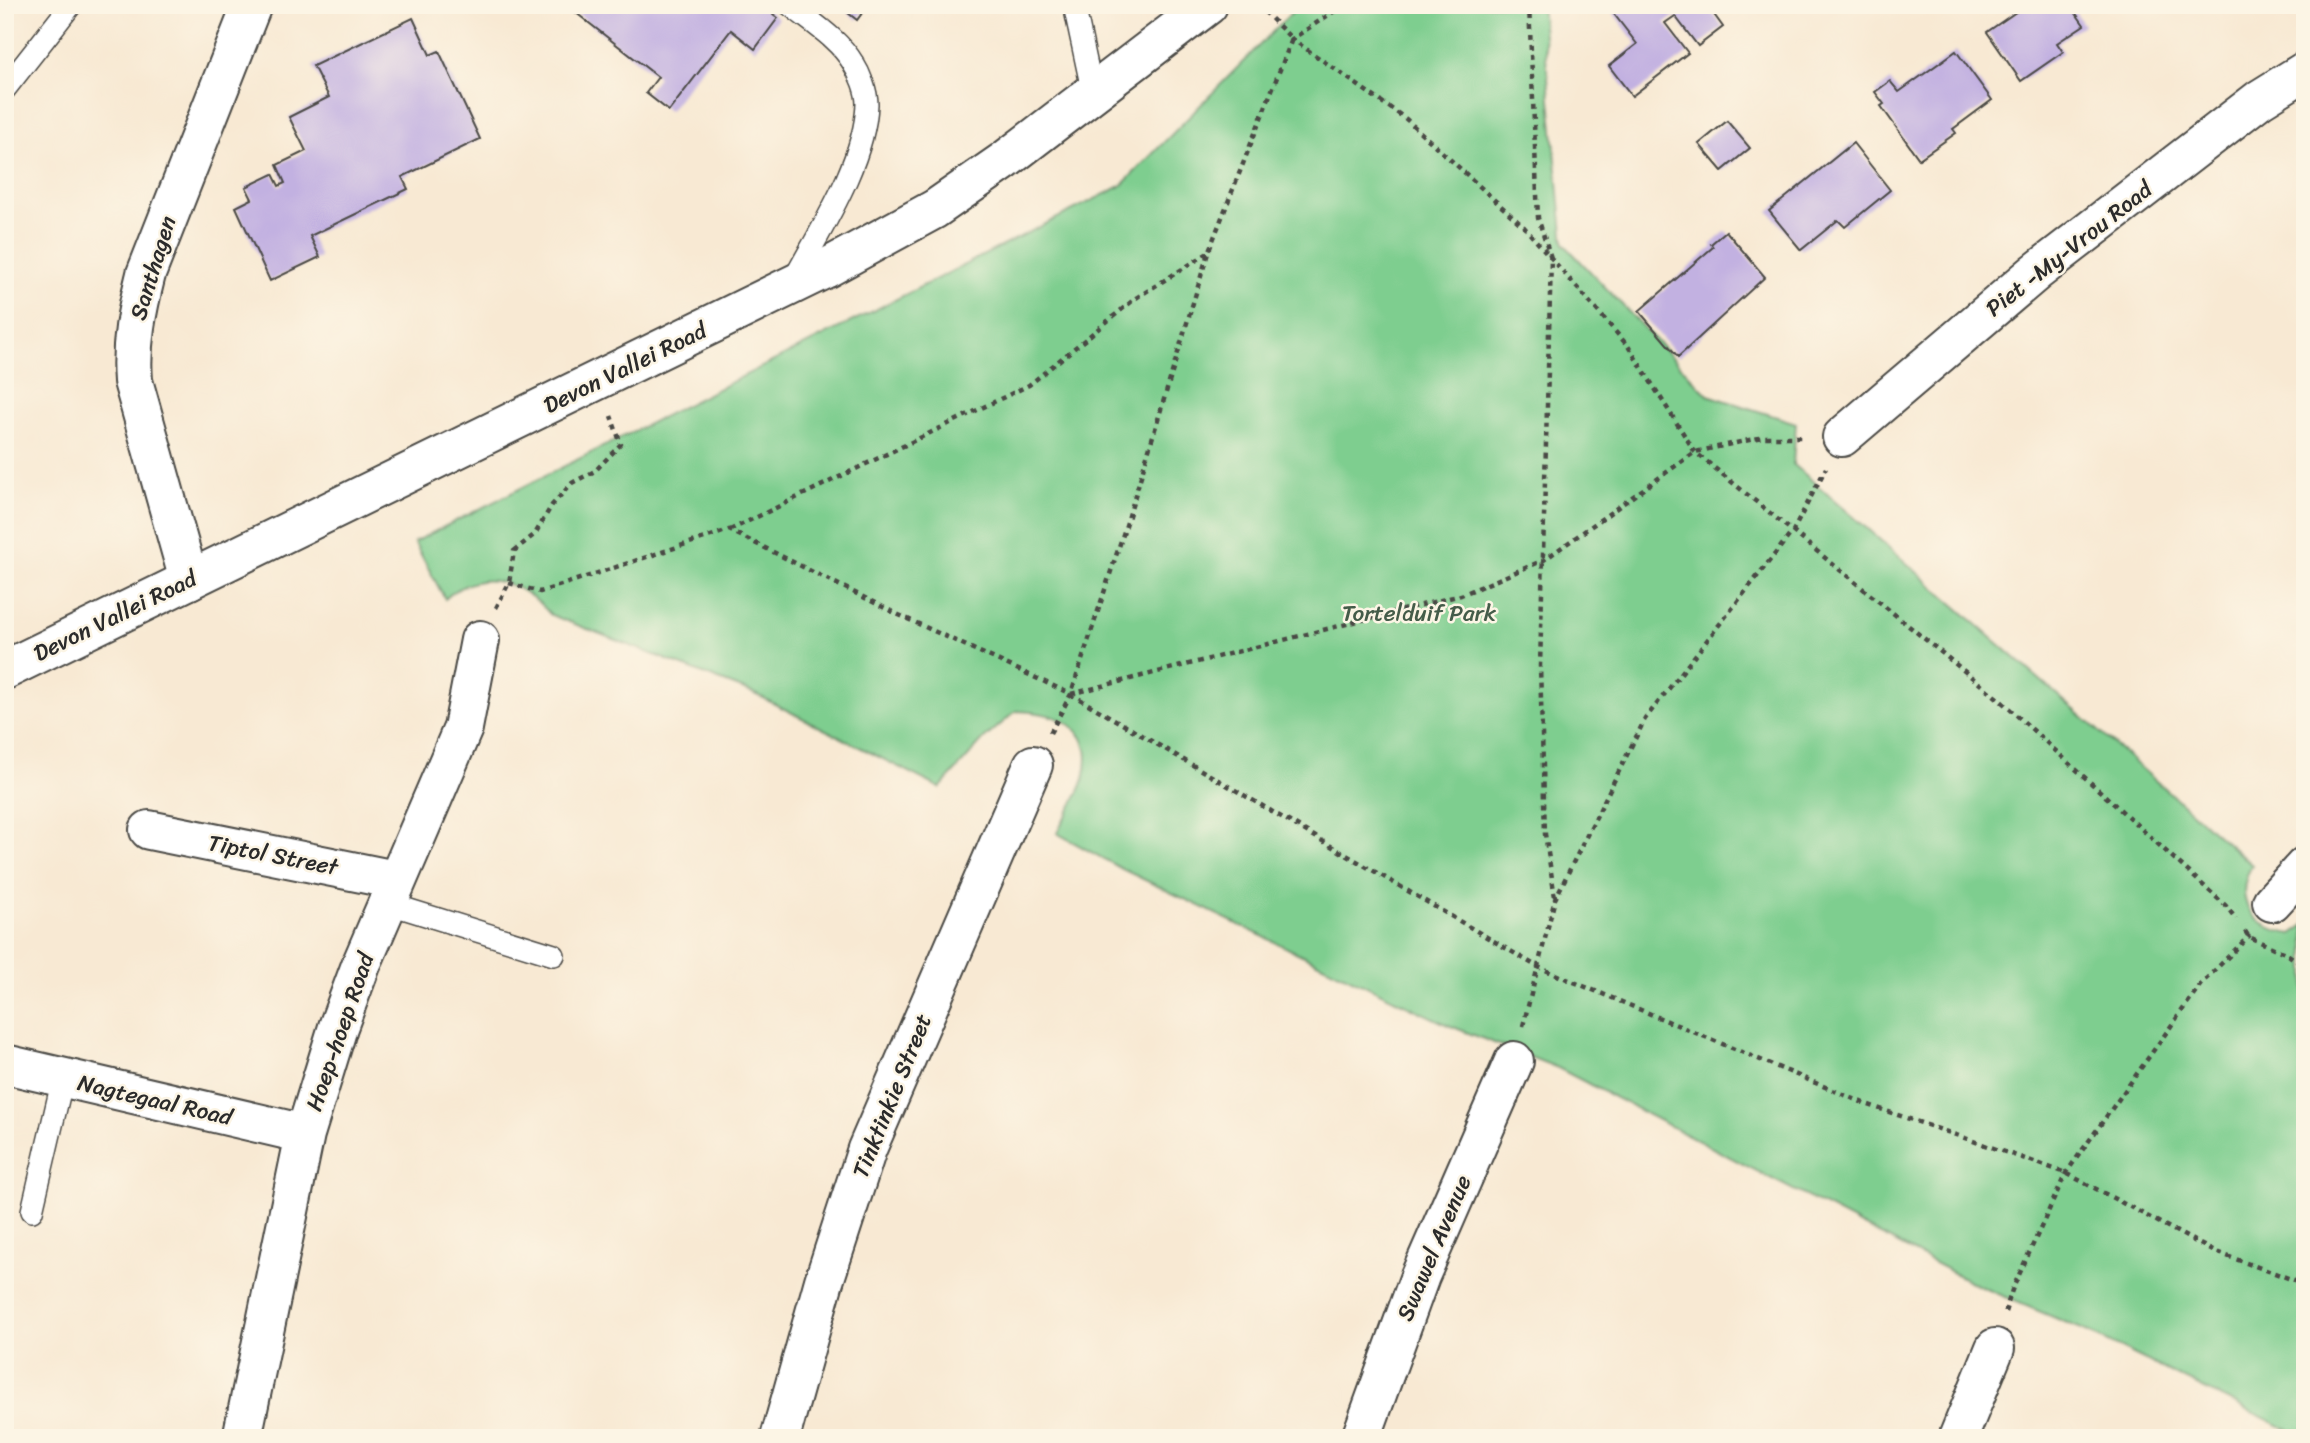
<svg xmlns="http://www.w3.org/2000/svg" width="2310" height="1443" viewBox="0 0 2310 1443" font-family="Sriracha,sans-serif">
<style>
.green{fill:#7ece8f;stroke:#547c5d;stroke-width:2}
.building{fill:#c2b1e1}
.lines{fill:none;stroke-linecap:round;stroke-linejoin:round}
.lane-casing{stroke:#4a4844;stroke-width:24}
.street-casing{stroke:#4a4844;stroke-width:42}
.secondary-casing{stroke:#4a4844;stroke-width:42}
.path{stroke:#4a4844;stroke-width:4.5;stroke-dasharray:5 5;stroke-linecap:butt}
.lane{stroke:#fff;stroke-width:21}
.street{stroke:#fff;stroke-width:38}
.secondary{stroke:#fff;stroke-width:38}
.labels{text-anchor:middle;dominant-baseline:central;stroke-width:5;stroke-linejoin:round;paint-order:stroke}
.street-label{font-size:23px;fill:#2b2b2b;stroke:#fcf5e5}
.park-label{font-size:23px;fill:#445c49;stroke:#fcf5e5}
</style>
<rect width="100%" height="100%" fill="#fcf5e5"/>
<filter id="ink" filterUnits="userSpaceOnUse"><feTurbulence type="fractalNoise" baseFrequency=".0143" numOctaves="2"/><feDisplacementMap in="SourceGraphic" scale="14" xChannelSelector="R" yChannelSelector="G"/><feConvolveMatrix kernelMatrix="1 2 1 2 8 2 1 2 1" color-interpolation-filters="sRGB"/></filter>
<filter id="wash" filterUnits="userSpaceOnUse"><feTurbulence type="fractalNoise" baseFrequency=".00686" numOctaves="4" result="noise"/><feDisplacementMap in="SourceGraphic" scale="28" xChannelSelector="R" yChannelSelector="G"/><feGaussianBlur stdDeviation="1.57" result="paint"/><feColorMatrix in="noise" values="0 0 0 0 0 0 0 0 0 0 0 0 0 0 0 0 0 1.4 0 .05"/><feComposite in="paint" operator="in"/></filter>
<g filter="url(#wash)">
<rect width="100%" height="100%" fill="#f8e9d3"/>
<path class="green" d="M1299,5h242l23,239 144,151 88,28 -3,41 459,401c-20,36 1,63 40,69l13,-9v513l-221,-108 -103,-43 -423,-219 -110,-43 -326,-156 -65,-36c9,-18 22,-37 27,-55 14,-51 -26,-66 -68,-67l-32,28 -44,49 -185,-94 -204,-79c-30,-34 -70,-49 -106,-16l-31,-57 707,-356z"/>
<g id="blocks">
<path class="building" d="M566,5h196l16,13 -23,31 -24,-19 -62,81 -23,-18 12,-16z
M838,5h30l-11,15z
M1607,5h100l16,22 -25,19 -23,-30 -10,7 23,30 -56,43 -23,-30 28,-22z
M2026,5h44l14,20 -27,18 6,9 -42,29 -34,-49z
M413,18l17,37 9,-4 41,88 -78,38 6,12 -98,47 10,21 -50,24 -34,-74 16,-8 -6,-12 27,-13 6,12 6,-3 -8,-18 29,-14 -17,-34 40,-20 -16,-31z
M1956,51l36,49 -39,29 3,4 -37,26 -38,-53 3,-2 -9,-12 15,-11 9,11z
M1727,121l23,27 -28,23 -23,-27z
M1853,143l37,47 -45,37 -7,-7 -37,30 -32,-39z
M1726,231l39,46 -87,80 -39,-46 74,-64 -2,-3z"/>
</g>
</g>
<g filter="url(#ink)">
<use href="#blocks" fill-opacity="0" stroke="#4a4844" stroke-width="2"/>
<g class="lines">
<defs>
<path id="lane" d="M790,5c21,17 49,34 63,58 7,11 14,28 14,41 -2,58 -48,128 -75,179
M1074,5l19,89
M5,89l66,-84
M387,903l167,52
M32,1211l31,-133"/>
<path id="street" d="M1842,437l194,-165 224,-173 45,-28
M189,580l-56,-199c-3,-37 4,-71 13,-107l106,-269
M149,830l247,50
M2272,902l33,-36
M5,1064l300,70
M242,1438l63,-304 33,-107 23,-62 102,-237 17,-88
M780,1438l44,-157 43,-132 166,-384
M1361,1438l59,-162 94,-215
M1958,1438l37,-90"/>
<path id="secondary" d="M5,670l820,-401 110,-60 69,-48 204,-156"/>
</defs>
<use href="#lane" class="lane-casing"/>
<use href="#street" class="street-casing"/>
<use href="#secondary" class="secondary-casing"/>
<path class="path" d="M1344,5l-52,34 114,80 118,108 104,119 67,106 306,249 225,205 10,13
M1529,5l9,213 13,40 -11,408 5,168 10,63
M730,530l299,-145 107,-87 72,-45
M509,583l31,9 189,-62 170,85 172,79 467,273 328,137 200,69 147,78 92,33
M496,608l13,-25 5,-32 21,-17 17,-29 20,-22 23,-12 26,-27 -10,-28
M1071,694l390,-99 83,-35 151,-108 68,-15h42
M1050,733l21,-39 57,-175 80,-266 84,-214 -34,-34
M2245,931l4,6 38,17 18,13
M1523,1026l32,-127 90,-180 148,-188 33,-63
M2005,1312l7,-22 54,-117 135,-189 49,-49"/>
<use href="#lane" class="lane"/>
<use href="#street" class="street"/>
<use href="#secondary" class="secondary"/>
</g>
</g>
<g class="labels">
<g class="street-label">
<text transform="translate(2069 249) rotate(-38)">Piet -My-Vrou Road</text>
<text transform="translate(153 268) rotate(-73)">Santhagen</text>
<text transform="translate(625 368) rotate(-26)">Devon Vallei Road</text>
<text transform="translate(115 616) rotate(-26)">Devon Vallei Road</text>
<text transform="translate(273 855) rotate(11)">Tiptol Street</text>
<text transform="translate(340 1032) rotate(-71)">Hoep-hoep Road</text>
<text transform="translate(892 1096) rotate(-68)">Tinktinkie Street</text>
<text transform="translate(155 1100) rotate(13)">Nagtegaal Road</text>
<text transform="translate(1434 1248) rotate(-67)">Swawel Avenue</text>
</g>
<g class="park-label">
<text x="1419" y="613">Tortelduif Park</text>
</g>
</g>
<rect width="2310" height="1443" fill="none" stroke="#fcf5e5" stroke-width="28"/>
</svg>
